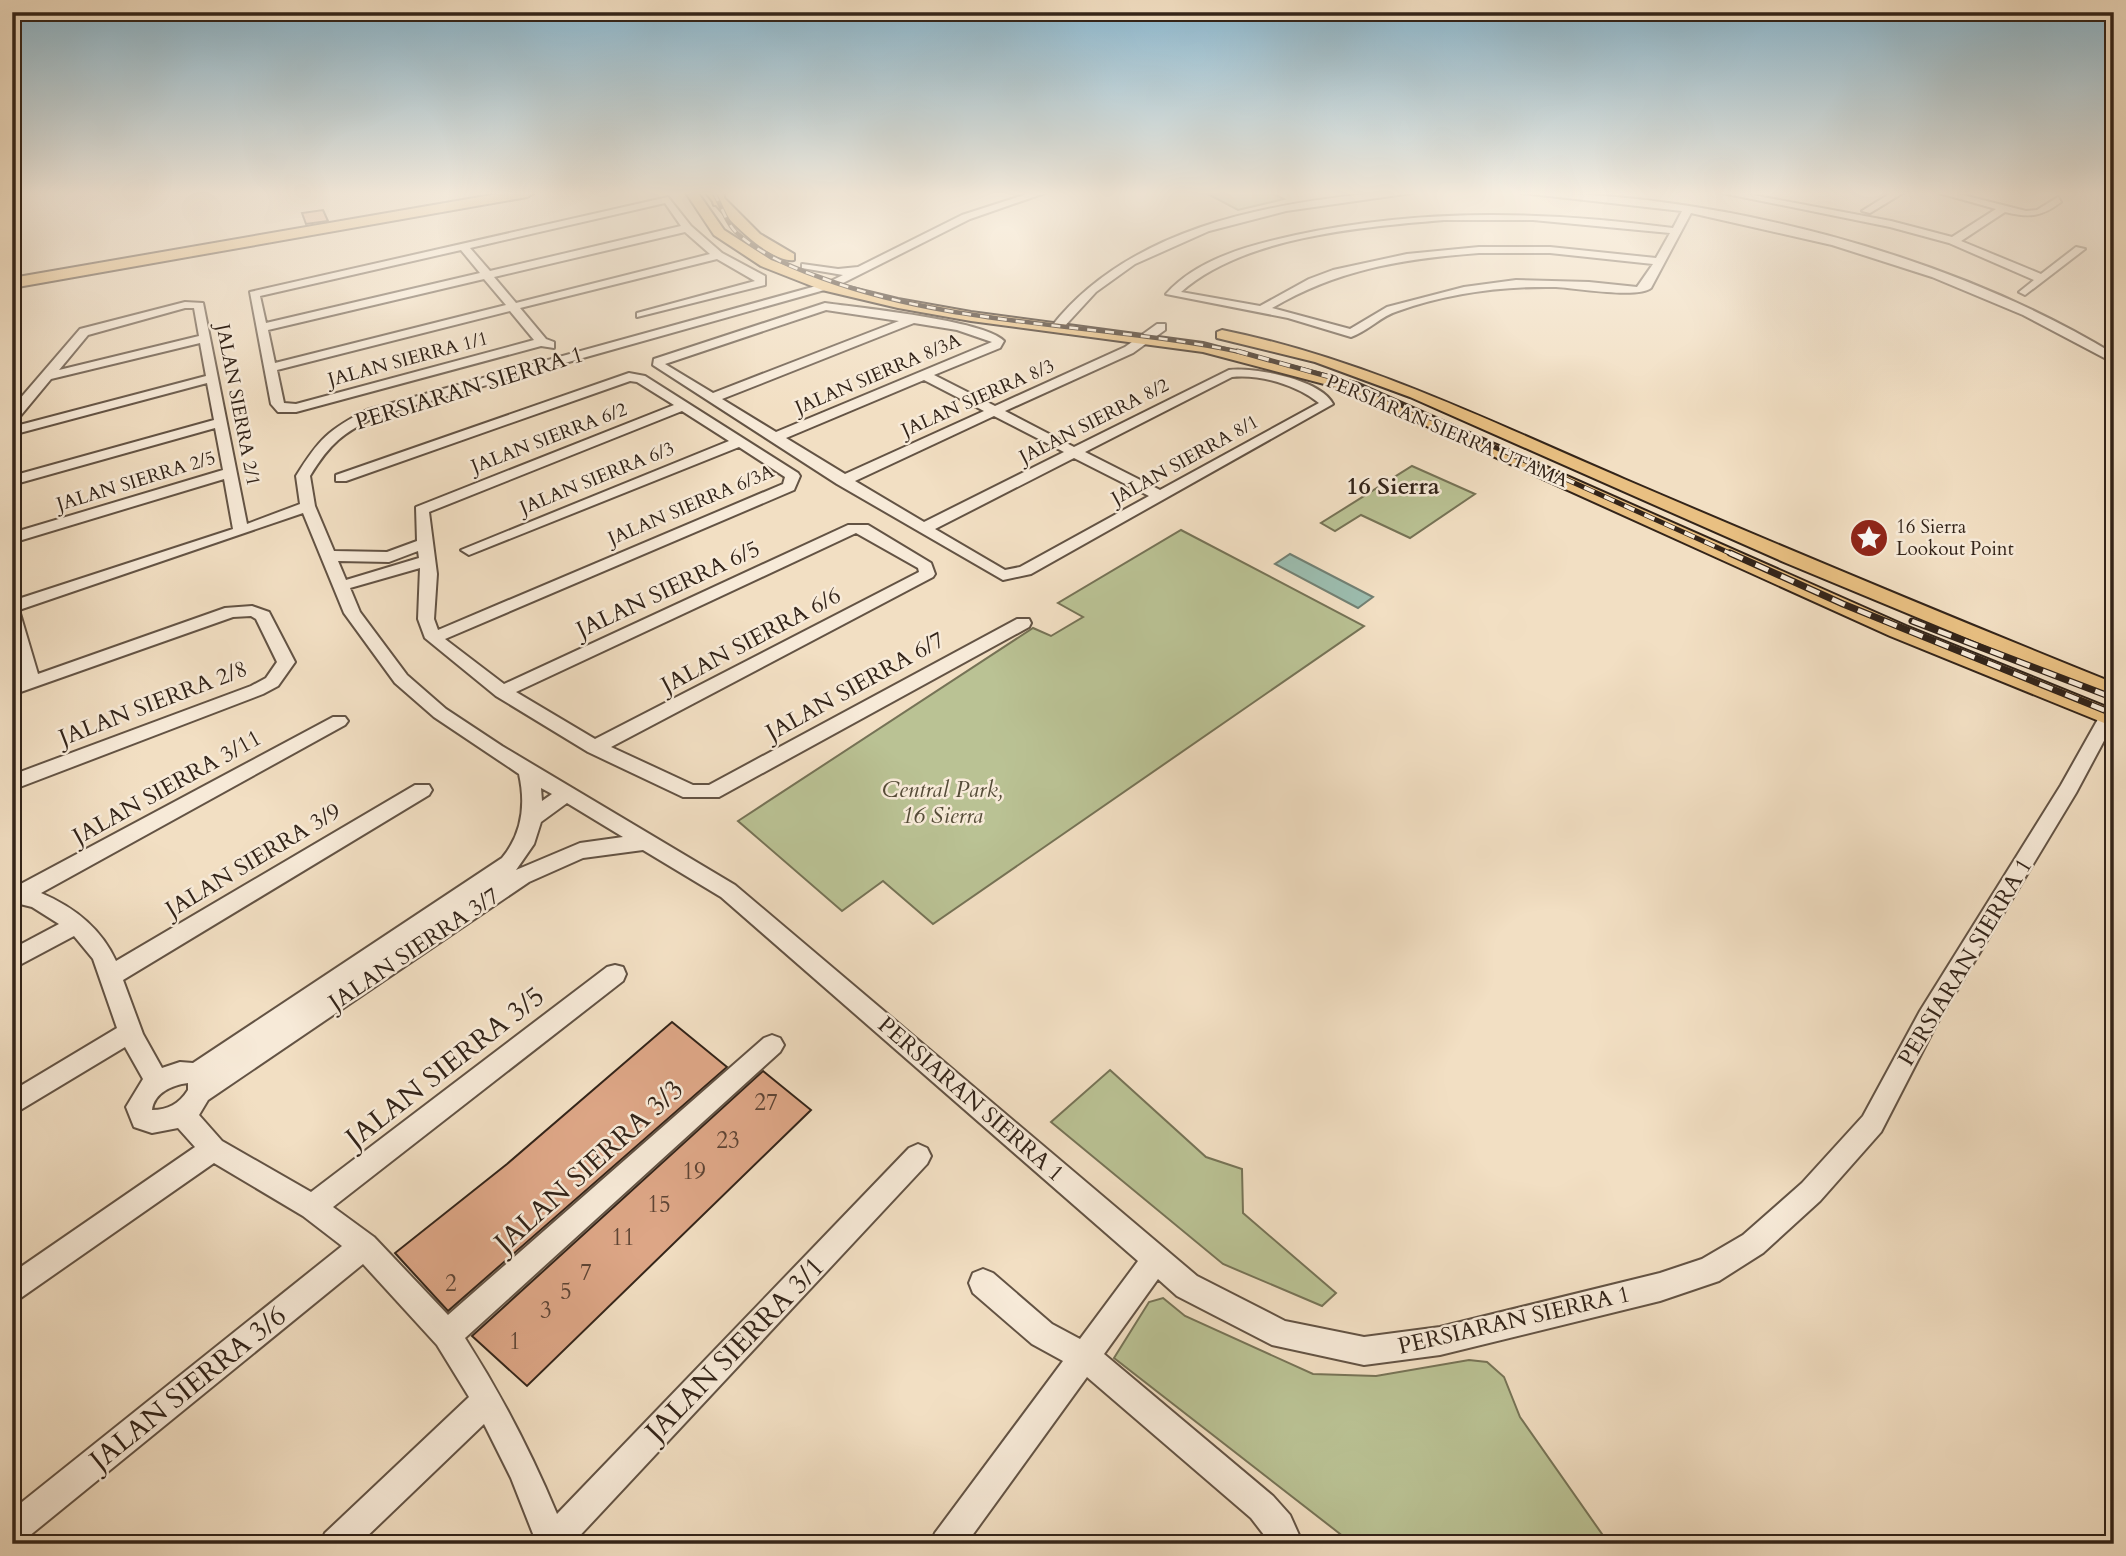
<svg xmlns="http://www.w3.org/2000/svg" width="2126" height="1556" viewBox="0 0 2126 1556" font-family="Cardo,serif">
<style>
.green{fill:#bac294;stroke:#767356;stroke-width:2}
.water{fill:#9cbdaf;stroke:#728073;stroke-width:2}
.building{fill:#dda686;stroke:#332419;stroke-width:2}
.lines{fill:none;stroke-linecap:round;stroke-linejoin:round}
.minor-casing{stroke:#635344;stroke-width:4}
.major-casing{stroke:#332419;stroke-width:4}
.highway-casing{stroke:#332419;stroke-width:4}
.minor{fill:#f7ead8;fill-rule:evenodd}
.major{fill:#e9c082;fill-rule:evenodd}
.highway{fill:#e9c082;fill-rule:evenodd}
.rail-far2-casing{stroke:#332419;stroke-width:4.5}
.rail-far1-casing{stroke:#332419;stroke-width:5}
.rail-casing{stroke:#332419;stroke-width:7}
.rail-far2{stroke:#f7ead8;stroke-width:2.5;stroke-dasharray:9;stroke-linecap:butt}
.rail-far1{stroke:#f7ead8;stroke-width:3.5;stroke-dasharray:11;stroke-linecap:butt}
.rail{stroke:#f7ead8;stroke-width:4.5;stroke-dasharray:14;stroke-linecap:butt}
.labels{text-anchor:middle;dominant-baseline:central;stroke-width:5;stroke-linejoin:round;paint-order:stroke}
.far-street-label{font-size:19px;fill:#332419;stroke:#f7ead8}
.far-poi-label{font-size:19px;fill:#332419;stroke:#f7ead8;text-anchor:start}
.street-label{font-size:23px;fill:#332419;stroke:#f7ead8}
.park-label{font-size:23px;font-style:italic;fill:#554c38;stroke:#f7ead8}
.near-number-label{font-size:23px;fill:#5e4434}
.far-district-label{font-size:24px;font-weight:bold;fill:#332419;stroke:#f7ead8}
.near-street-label{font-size:28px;fill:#332419;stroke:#f7ead8}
</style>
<rect width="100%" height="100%" fill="#f2dfc3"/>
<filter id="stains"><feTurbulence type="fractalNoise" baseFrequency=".00286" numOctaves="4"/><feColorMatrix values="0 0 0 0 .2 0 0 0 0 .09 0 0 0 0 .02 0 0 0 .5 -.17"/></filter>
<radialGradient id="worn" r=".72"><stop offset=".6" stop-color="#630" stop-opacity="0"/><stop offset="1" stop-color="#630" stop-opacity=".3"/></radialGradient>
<path class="green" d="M1206,193h65l13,6 -46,11z
M1412,466l63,28 -65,44 -49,-23 -26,16 -14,-8z
M1181,530l183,96 -431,298 -50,-43 -41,30 -104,-90 295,-193 18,8 32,-19 -25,-14z
M1110,1070l96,87 36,12 1,44 93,80 -14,13 -99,-42 -172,-142z
M1163,1298l22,18 128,58 63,2 93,-16 18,2 17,15 16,40 89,127h-256l-239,-186 35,-56z"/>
<path class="water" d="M1290,554l83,43 -15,11 -83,-44z"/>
<path class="building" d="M323,210l5,11 -22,3 -4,-11z
M672,1022l55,45 -279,244 -53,-58 112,-89z
M763,1071l48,39 -284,276 -55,-50z"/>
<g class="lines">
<defs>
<path id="minor" d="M1030,193h15l-75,26 -135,68 -458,129c-34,17 -47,27 -67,60l5,30 19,45 53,1 30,-11 -1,-34 258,-102 -37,-23 -7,-1 -284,100h-10v-6l293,-102 16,3 153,97 2,3 -6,14 -349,149 59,45 344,-159h20l63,38 4,11 -2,3 -322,170 82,38h16l308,-166h12l2,4 -2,4 -310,170h-36l-95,-45 -92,-56 -71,-58 -7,-19 2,-51 -70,20 10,24 47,63 39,34 56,37 233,139 462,391 88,45 79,16 76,-10 220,-54 42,-14 41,-24 59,-52 61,-67 57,-105 141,-226 41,-73 12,-1v11l-38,71 -140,232 -55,107 -61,69 -57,52 -44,28 -59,20 -220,54 -76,10 -92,-20 -95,-49 -19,-17 -54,75 169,142 17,19 13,29h-32l-20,-26 -164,-141 -121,167h-36l5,-11 128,-172 -31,-17 -59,-51 -4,-10 4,-10 10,-4 10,4 59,51 28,15 58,-78 -417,-364 -78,-47 -60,8 -54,24 -321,218 -9,15 23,26 89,51 296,-225 8,-2 8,2 3,7 -3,7 -290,226 41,30 74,78 316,-277 8,-3 8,3 4,7 -4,7 -315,286c36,56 66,114 92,176l352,-366 9,-4 9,4 4,8 -4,8 -355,380h-35l-26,-66 -27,-54 -125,120h-39l5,-11 144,-136 -32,-52 -74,-81 -340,277 -11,3v-34l330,-264 -39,-30 -89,-53 -202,141v-31l183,-126 -17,-19 -26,5 -18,-6 -8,-20 17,-28 -18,-32 -113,68v-24l105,-63 -24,-69 -19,-23 -62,33v-20l47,-25 -27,-17 -20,-5v-16h5l316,-169h12l3,4 -3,4 -304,168c33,14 60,35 75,68l299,-176h14l3,5 -3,5 -306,185 20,54 19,34 18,-6 13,1 309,-205c20,-24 24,-53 17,-84l-85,-57 -39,-34 -51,-70 -41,-100 -284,97 19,64 187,-66 27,-2 17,6 26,50 -17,24 -15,8 -251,96v-15l239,-89 15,-8 11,-16 -21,-43 -5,-3 -18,1 -221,78v-12l10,-4 -10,-36v-42l221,-72 -9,-50 -212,64v-10l211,-63 -8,-42 -203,57v-9l202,-56 -7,-37 -195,52v-8l194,-51 -6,-33 -149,36 -34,41 -5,1v-13l68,-79 105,-27 18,1 44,221 53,-20 -4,-28c23,-37 32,-46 71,-66l460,-127 16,-8 -41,-7v-4l36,5 20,-2 104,-52zM185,308h9l5,28 -140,34 29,-35zM682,411l47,30 -268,109 8,5 270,-108 46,30 -2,7 -345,146 -4,-11 3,-45 -8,-62zM856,533l62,35 1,4 -324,167 -79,-47zM418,551l1,7 -73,22 -8,-19 51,1zM541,788l11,6 -10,7zM567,803l56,34 -43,6 -64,27 18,-26 7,-22zM188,1083v7c-9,14 -20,20 -36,20 2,-17 20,-25 36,-27z
M1377,193h35l-126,18 -77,20 -74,33 -39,28 -35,38 -10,-3c76,-97 210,-123 326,-134z
M1521,193c190,-2 429,61 593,161v9l-91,-48 -91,-38 -100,-32 -141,-32 -40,75c-13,11 -75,0 -95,-1 -54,-1 -107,6 -158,24 -17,5 -30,20 -47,26l-63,-19 -122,-24c32,-36 85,-49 130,-59 126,-27 249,-24 377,-7l9,-17zM1444,220h89l137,13 -14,25 -106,-11h-71l-72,7 -74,16 -24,9 -49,27 -79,-14c63,-56 182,-65 263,-72zM1479,253h71l103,11 -16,23 -48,-5 -73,-2 -52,7 -77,20 -37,22 -78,-21c67,-39 130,-49 207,-55z
M1722,193h20l149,28 61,16 44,-28 -57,-16h16l71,18 11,-1 21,-13 3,5c-20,15 -31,16 -56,10l-44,29 80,33 35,-27 9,2 -60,46 -6,-3 15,-12 -85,-37 -59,-16z
M1891,193h12l-33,20 -8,-2z
M668,197l23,29 31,27 43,23v9l-128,32v-4l118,-32 -38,-22 -197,49 26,31 8,3v6l-13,-2 -245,66h-18l-7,-8 -21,-112zM665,203l16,23 -191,45 -20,-23zM685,232l25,22 -194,49 -22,-26zM461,250l19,23 -214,50 -6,-27zM484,279l22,26 -231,58 -7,-33zM510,311l24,29 -238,64 -12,-1 -7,-33z
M825,303c34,5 159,17 179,38l-4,7 -66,27 61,31 130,-59 32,-23h8v6l-32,23 -128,58 69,36 155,-77c25,-3 91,9 104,34l-302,170 -28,6 -166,-96 -184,-119 1,-6zM826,310l73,11 -186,72 -48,-29zM914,323l43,7 35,12 -216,90 -54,-33zM1232,377c28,-3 65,8 87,26l-159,87 -75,-38zM924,380l60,31 -139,63 -59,-36zM994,416l70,36 -140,70 -69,-41zM1074,458l75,38 -129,71 -15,3 -70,-41z"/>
<path id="major" d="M686,193h12l26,37 47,30 61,23 66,16 73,13 232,31 156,41 547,242 208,84v17l-224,-91 -543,-246 -144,-38 -232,-31 -73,-13 -76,-18 -61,-24 -47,-31z
M706,193h13l41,41 34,20v6c-25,4 -73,-48 -88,-67z
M1222,330c143,29 269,92 402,149 163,70 326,138 490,204v16l-328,-136 -376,-166 -95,-35 -98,-24v-6z"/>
<path id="highway" d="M503,193h31l-7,4 -515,91v-10z
M710,193h14v12h-10z"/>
</defs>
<use href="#minor" class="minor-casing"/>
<use href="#major" class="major-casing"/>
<use href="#highway" class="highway-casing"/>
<use href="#minor" class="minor"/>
<use href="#major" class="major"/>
<use href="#highway" class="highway"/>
<defs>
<path id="rail-far2" d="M714,193c7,12 13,32 24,41 24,21 55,34 84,44 136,50 283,45 423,75"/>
<path id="rail-far1" d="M1237,351l118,33 379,171"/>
<path id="rail" d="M1730,553l113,51 271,110
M1912,621l202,77"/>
</defs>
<use href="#rail-far2" class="rail-far2-casing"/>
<use href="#rail-far1" class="rail-far1-casing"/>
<use href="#rail" class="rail-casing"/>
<use href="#rail-far2" class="rail-far2"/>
<use href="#rail-far1" class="rail-far1"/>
<use href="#rail" class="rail"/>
</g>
<linearGradient id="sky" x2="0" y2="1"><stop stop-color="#89b8d1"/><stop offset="0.47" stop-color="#f9f1e4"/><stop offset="1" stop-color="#f9f1e4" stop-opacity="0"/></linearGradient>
<rect width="2126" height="411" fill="url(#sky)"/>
<defs>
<symbol id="sight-disc" viewBox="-11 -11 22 22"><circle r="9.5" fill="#8f2418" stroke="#f7ead8"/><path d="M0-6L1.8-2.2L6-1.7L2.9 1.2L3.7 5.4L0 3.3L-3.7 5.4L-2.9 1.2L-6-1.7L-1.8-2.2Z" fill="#fff"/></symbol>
</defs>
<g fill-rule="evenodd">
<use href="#sight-disc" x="1847" y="516" width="44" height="44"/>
</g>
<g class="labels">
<g class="far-street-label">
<text transform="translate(408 359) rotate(-15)">JALAN SIERRA 1/1</text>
<text transform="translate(878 374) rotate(-23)">JALAN SIERRA 8/3A</text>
<text transform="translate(978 398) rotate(-24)">JALAN SIERRA 8/3</text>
<text transform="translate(238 405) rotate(79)">JALAN SIERRA 2/1</text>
<text transform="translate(1094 421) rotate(-27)">JALAN SIERRA 8/2</text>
<text transform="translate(1447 431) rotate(23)">PERSIARAN SIERRA UTAMA</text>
<text transform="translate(549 438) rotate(-21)">JALAN SIERRA 6/2</text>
<text transform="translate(1185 460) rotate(-29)">JALAN SIERRA 8/1</text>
<text transform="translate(597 478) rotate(-22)">JALAN SIERRA 6/3</text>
<text transform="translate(136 481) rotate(-17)">JALAN SIERRA 2/5</text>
<text transform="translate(691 505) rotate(-23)">JALAN SIERRA 6/3A</text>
</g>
<g class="far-poi-label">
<text x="1896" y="527">16 Sierra<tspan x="1896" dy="22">Lookout Point</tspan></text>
</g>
<g class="street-label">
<text transform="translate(469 388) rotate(-17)">PERSIARAN SIERRA 1</text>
<text transform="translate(668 589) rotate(-25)">JALAN SIERRA 6/5</text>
<text transform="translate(751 640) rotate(-28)">JALAN SIERRA 6/6</text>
<text transform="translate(855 686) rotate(-29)">JALAN SIERRA 6/7</text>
<text transform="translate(153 703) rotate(-21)">JALAN SIERRA 2/8</text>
<text transform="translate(167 787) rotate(-29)">JALAN SIERRA 3/11</text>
<text transform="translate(253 860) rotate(-31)">JALAN SIERRA 3/9</text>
<text transform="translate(414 949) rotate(-34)">JALAN SIERRA 3/7</text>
<text transform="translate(1965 962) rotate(-59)">PERSIARAN SIERRA 1</text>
<text transform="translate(971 1099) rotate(41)">PERSIARAN SIERRA 1</text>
<text transform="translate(1514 1320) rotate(-13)">PERSIARAN SIERRA 1</text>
</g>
<g class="park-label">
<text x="942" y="789">Central Park,<tspan x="942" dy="26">16 Sierra</tspan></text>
</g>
<g class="near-number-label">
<text x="766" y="1102">27</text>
<text x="728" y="1140">23</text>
<text x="694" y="1171">19</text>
<text x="659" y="1204">15</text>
<text x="623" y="1237">11</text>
<text x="586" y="1272">7</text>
<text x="451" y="1283">2</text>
<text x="566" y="1291">5</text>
<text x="546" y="1310">3</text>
<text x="515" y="1341">1</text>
</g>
<g class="far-district-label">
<text x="1393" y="486">16 Sierra</text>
</g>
<g class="near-street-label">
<text transform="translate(445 1067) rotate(-38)">JALAN SIERRA 3/5</text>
<text transform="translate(589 1166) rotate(-42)">JALAN SIERRA 3/3</text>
<text transform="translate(735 1349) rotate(-46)">JALAN SIERRA 3/1</text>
<text transform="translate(188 1388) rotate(-39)">JALAN SIERRA 3/6</text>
</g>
</g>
<rect width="2126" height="1556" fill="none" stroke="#f2dfc3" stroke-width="42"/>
<rect x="14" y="14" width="2098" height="1528" fill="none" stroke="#332419" stroke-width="3.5"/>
<rect x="21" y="21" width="2084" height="1514" fill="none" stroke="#332419" stroke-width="2"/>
<rect width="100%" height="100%" filter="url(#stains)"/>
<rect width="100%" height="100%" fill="url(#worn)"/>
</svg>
